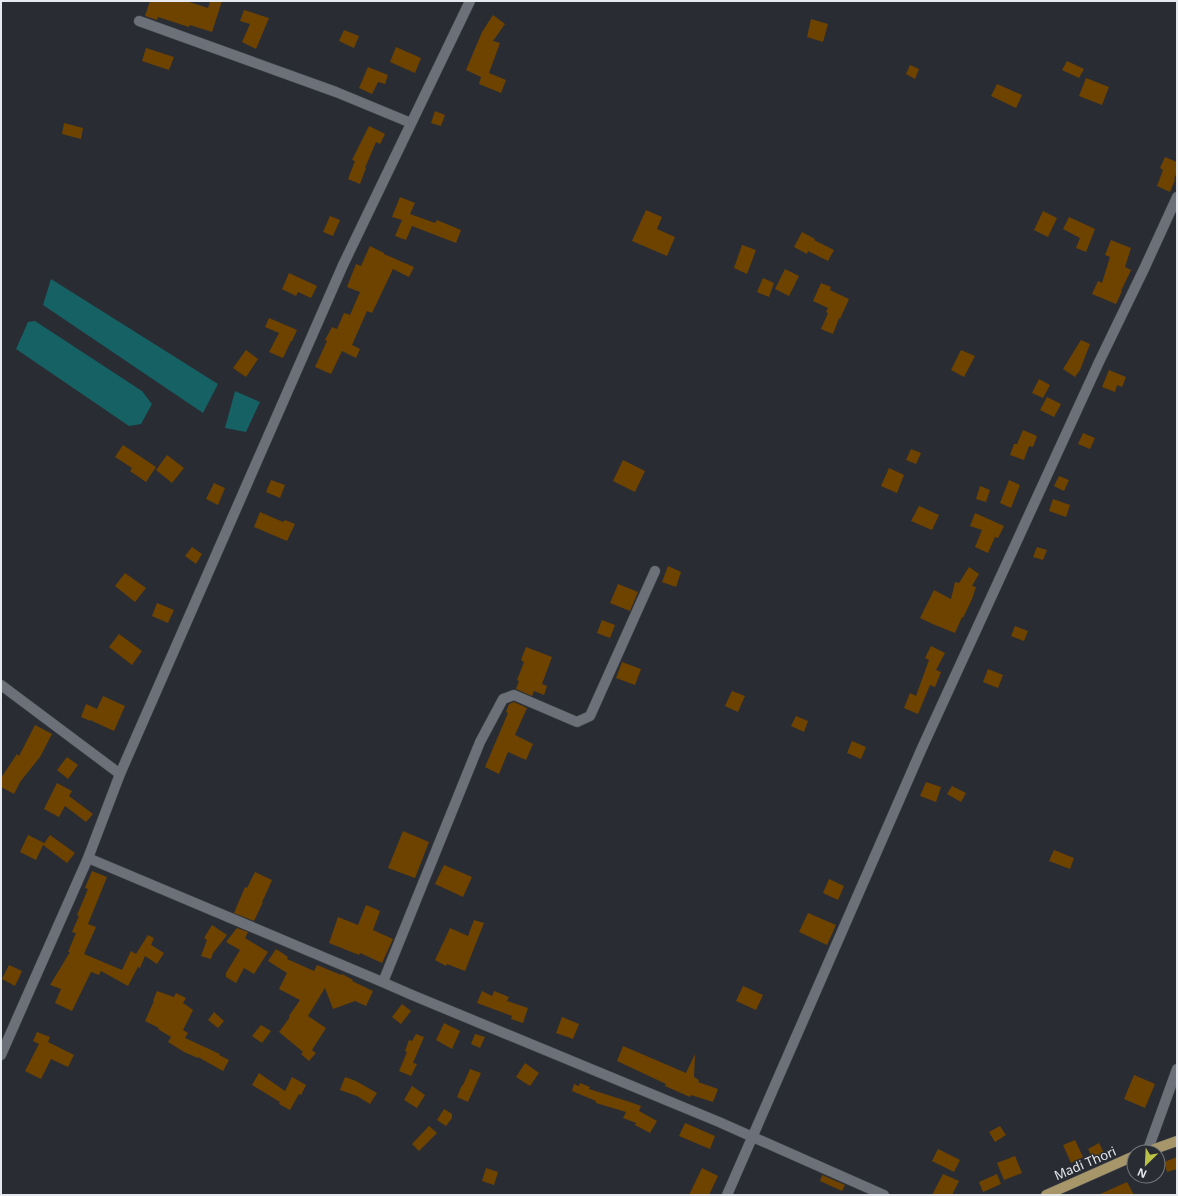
<svg xmlns="http://www.w3.org/2000/svg" width="1178" height="1196" viewBox="0 0 1178 1196" font-family="'Noto Sans',sans-serif">
<style>
.water{fill:#156163}
.building{fill:#6e4300}
.lines{fill:none;stroke-linecap:round;stroke-linejoin:round}
.minor-casing{stroke:#44484d;stroke-width:11}
.major-casing{stroke:#44484d;stroke-width:11}
.minor{stroke:#6c7078;stroke-width:10}
.major{stroke:#a6966a;stroke-width:10}
.labels{text-anchor:middle;dominant-baseline:central;stroke-width:3;stroke-linejoin:round;paint-order:stroke}
.street-label{font-size:13px;fill:#e6e9ed;stroke:#292c33}
</style>
<rect width="100%" height="100%" fill="#292c33"/>
<path class="water" d="M51,279l167,105 -15,29 -160,-108z
M35,321l107,70 10,13 -11,20 -12,2 -113,-77 12,-27z
M235,391l25,11 -14,30 -21,-4z"/>
<path class="building" d="M150,1h36l22,7 2,-7h12l-10,31 -22,-7 -1,2 -31,-10 -1,3 -12,-4z
M244,10l25,8 -13,31 -14,-7 8,-18 -10,-3z
M493,15l12,9 -12,17 7,2 -11,30 17,7 -5,13 -22,-9 2,-7 -15,-7 16,-38z
M811,19l17,5 -5,18 -16,-5z
M344,30l15,6 -5,12 -15,-7z
M396,47l25,11 -6,15 -25,-11z
M146,48l28,9 -5,13 -27,-9z
M1067,61l17,8 -5,9 -17,-8z
M910,65l9,4 -4,10 -9,-5z
M368,67l20,8 -3,9 -7,-2 -6,12 -13,-6z
M1086,78l23,9 -7,18 -23,-9z
M997,84l25,11 -6,13 -25,-12z
M435,111l10,4 -4,11 -10,-3z
M64,123l19,5 -2,11 -19,-5z
M369,126l16,8 -5,10 -4,-2 -11,26h1l-6,16 -12,-5 7,-18 -3,-1z
M1165,157l12,5v10l-3,7 1,1 -5,12 -13,-6 6,-16 -3,-2z
M400,197l15,6 -5,11 25,9 2,-3 24,10 -5,13 -44,-17 -6,14 -11,-4 7,-16 -10,-3z
M646,210l16,7 -5,12 18,8 -8,19 -35,-15z
M1043,211l14,7 -9,19 -14,-7z
M330,216l10,4 -7,16 -10,-4z
M1069,217l26,12 -9,23 -10,-4 4,-10 -17,-9z
M802,232l13,7 -1,1 20,10 -6,11 -20,-10 -1,3 -13,-7z
M1111,240l20,8 -6,19 6,3 -10,21h1l-6,13 -24,-10 6,-13 4,2 8,-26 -5,-2z
M742,245l14,5 -9,24 -13,-6z
M370,246l14,7v1l30,13 -5,10 -16,-8 -21,44 -5,-2 -15,34 8,4 -4,9 -14,-7 -11,23 -16,-7 12,-26 -2,-1 7,-13 5,2 7,-16 6,2 10,-23 -13,-5 9,-23 5,2z
M785,269l14,7 -10,20 -14,-7z
M289,273l28,13 -6,12 -13,-6 -2,4 -14,-7z
M763,278l11,5 -5,14 -12,-5z
M821,283l10,4 -1,3 19,9 -9,20 -1,-1 -6,16 -12,-5 7,-16 -2,-1 2,-4 -15,-7z
M269,318l28,12 -5,11h-1l-8,17 -14,-6 10,-19 -14,-6z
M1081,340l9,4 -10,26 -5,7 -12,-8z
M246,350l12,9 -12,18 -13,-9z
M961,350l14,6 -11,21 -13,-7z
M1109,370l17,7 -4,10 -5,-2 -2,7 -13,-5z
M1039,379l11,6 -7,13 -11,-5z
M1047,397l14,7 -7,13 -14,-7z
M1023,430l14,6 -4,11 -4,-1 -5,14 -14,-5 4,-11h3z
M1083,433l12,5 -5,11 -12,-5z
M123,445l33,22 -10,15 -16,-11 2,-3 -17,-11z
M911,449l10,4 -5,11 -10,-4z
M167,455l17,13 -12,15 -16,-13z
M623,460l22,11 -10,21 -22,-11z
M889,468l15,7 -7,18 -16,-7z
M1059,476l10,4 -5,11 -10,-5z
M271,480l14,5 -5,13 -14,-6z
M1009,480l11,5 -9,23 -11,-5z
M214,483l11,5 -7,17 -12,-6z
M980,486l10,4 -4,12 -10,-3z
M1053,499l17,6 -4,12 -17,-6z
M919,506l20,9 -7,15 -21,-9z
M260,512l23,10 2,-2 10,4 -8,17 -33,-14z
M975,513l29,13 -6,12 -3,-1 -7,16 -13,-6 7,-17 -12,-4z
M192,547l10,7 -6,10 -11,-8z
M1037,547l10,3 -4,10 -10,-3z
M668,566l13,6 -5,15 -14,-5z
M969,567l10,7 -7,12 4,1 -4,12 -9,19 -1,-1 -7,16 -20,-8 -15,-7 14,-28 17,9 4,-17 4,1z
M125,573l21,15 -11,14 -20,-16z
M618,584l20,8 -8,19 -20,-8z
M157,603l17,7 -6,13 -16,-7z
M602,620l13,5 -5,13 -13,-5z
M1015,626l13,5 -4,10 -13,-5z
M119,634l23,17 -10,14 -23,-18z
M931,646l14,7 -9,17 5,2 -6,15 -5,-2 -12,29 -14,-6 6,-15 6,3 13,-36 -4,-2z
M526,647l26,10 -10,27 5,2 -3,9 -10,-4 -2,5 -16,-7 3,-8 -2,-1 7,-18 -3,-2z
M622,662l19,7 -6,16 -19,-7z
M988,669l15,6 -5,13 -15,-6z
M732,691l13,5 -7,16 -13,-6z
M103,696l22,10 -11,25 -24,-11v1l-9,-4 5,-13 11,5z
M514,702l13,6 -12,27 18,9 -7,16 -18,-8 -9,22 -14,-7 23,-54 -2,-1 3,-8z
M796,716l12,5 -4,11 -13,-6z
M35,725l17,9 -12,23 -20,25 -6,12 -13,-7v-9l16,-24 2,2z
M852,741l14,6 -5,12 -14,-6z
M67,757l11,8 -10,14 -11,-9z
M926,782l15,5 -5,15 -16,-6z
M57,783l15,8 -3,5 24,18 -7,8 -21,-16 -6,11 -15,-8z
M952,786l14,7 -5,9 -14,-8z
M403,831l26,11 -14,36 -27,-10z
M28,835l16,8 -8,17 -16,-8z
M50,835l25,18 -8,10 -24,-18z
M1054,850l20,8 -4,11 -21,-8z
M444,865l28,12 -9,20 -28,-13z
M92,871l15,6 -19,47 8,3 -12,27 38,16 9,-19 5,3 12,-19 6,3 -3,7 13,8 -7,11 -12,-8 -5,12 -2,-1 -10,19 -27,-15 -2,4 -8,-3 -19,39 -17,-8 6,-14 -11,-4 20,-33h-2l8,-19 -4,-1 7,-16 -2,-1 11,-26 -3,-1z
M255,872l17,8 -7,16 -3,6h1l-9,19 -20,-8 11,-26 2,1z
M829,879l15,7 -6,14 -15,-7z
M366,905l14,6 -7,19 20,9 -11,24 -22,-10 -1,2 -30,-12 9,-26 20,8z
M808,913l28,12 -9,20 -28,-13z
M474,920l10,3 -19,48 -18,-7 -1,2 -11,-6 15,-32 18,8z
M212,925l15,10 -14,18 -2,6 -10,-3 6,-16 -3,-2z
M237,928l11,4 -3,6 23,14 -14,22 -10,-6 -8,15 -10,-6v-4l14,-23 -14,-8z
M276,949l12,8 -1,2 27,12 3,-6 24,10 1,-1 11,6 -1,1 21,10 -7,15 -11,-5 -22,8 -8,-21 -17,28 18,12 -14,22 4,3 -7,8 -8,-7 2,-2 -24,-20 11,-15 -1,-1 11,-16 -21,-11 8,-16 -19,-12z
M9,965l13,6 -7,15 -13,-7z
M743,986l20,9 -7,15 -20,-9z
M157,991l17,6 2,-4 10,5 -3,5 10,7 -10,20 5,3 -3,5 35,16 -1,1 10,5 -6,11 -25,-14v1l-14,-6 -16,-10 3,-5 -13,-8 1,-1 -14,-7 9,-20h-1z
M482,991l10,5 2,-5 15,6 -2,4 21,7 -5,15 -12,-4 1,-3 -35,-13z
M402,1004l9,7 -10,13 -9,-7z
M214,1012l10,9 -6,7 -10,-8z
M562,1017l17,7 -6,15 -17,-6z
M444,1023l16,8 -8,18 -16,-9z
M261,1025l10,6 -9,12 -10,-7z
M37,1032l13,5 -2,5 26,13 -6,12 -17,-8 -10,20 -16,-8 14,-27 -6,-3z
M416,1034l8,3 -11,26 4,1 -6,12 -12,-5 8,-19 -2,-1 4,-11 3,1z
M475,1034l10,3 -5,11 -9,-4z
M623,1046l63,27 9,-19 -1,23 5,3 -1,2 20,7 -5,13 -22,-7 -1,2 -25,-11 1,-2 -49,-23z
M525,1063l14,10 -9,13 -14,-9z
M470,1069l11,4 -13,29 -11,-5 5,-12h1z
M259,1073l26,18 7,-14 14,8 -5,10 -2,-1 -9,16 -11,-6 1,-2 -28,-17z
M1134,1075l21,9 -10,24 -21,-9z
M345,1077l11,4 21,12 -7,11 -13,-8 -17,-6z
M580,1083l10,4 -1,2 41,13 11,4 -2,5 18,10 -7,12 -15,-8 1,-2 -13,-5 3,-6 -30,-9v-2l-24,-10 2,-7 5,2z
M412,1086l13,9 -8,13 -13,-8z
M444,1109l8,5v4l-6,8 -9,-6z
M685,1123l30,13 -5,13 -31,-13z
M429,1126l8,7 -18,18 -7,-7z
M1000,1126l6,9 -11,7 -6,-10z
M1075,1140l8,17 -12,6 -8,-18z
M1099,1143l6,12 -11,6 -6,-12z
M938,1149l22,11 -6,12 -22,-11z
M1015,1156l7,17 -18,7 -7,-17z
M1177,1157v12l-10,3 -3,-10z
M486,1168l12,4 -4,13 -12,-4z
M702,1168l16,8 -9,19h-20z
M943,1174l16,7 -7,14h-20z
M997,1174l4,10 -18,8 -4,-10z
M822,1175l23,10 -3,6 -22,-10z
M1127,1182l7,13h-36z"/>
<g class="lines">
<defs>
<path id="minor" d="M139,21l197,71 75,31
M1,685l119,89
M88,858l292,123 32,14 307,127 165,73
M383,982l97,-240 23,-43 11,-4 63,27 13,-6 65,-145
M1,1055l87,-197 32,-84 223,-509 127,-264
M1147,1152l30,-83
M727,1195l195,-447 177,-386 45,-93 33,-72"/>
<path id="major" d="M1146,1152l31,-11
M1046,1195l88,-39"/>
</defs>
<use href="#minor" class="minor-casing"/>
<use href="#major" class="major-casing"/>
<use href="#minor" class="minor"/>
<use href="#major" class="major"/>
</g>
<g class="labels">
<g class="street-label">
<text transform="translate(1085 1163) rotate(-23)">Madi Thori</text>
</g>
</g>
<rect width="1178" height="1196" fill="none" stroke="#e6e9ed" stroke-width="4"/>
<g transform="translate(1146 1164) rotate(204)"><circle r="19" fill="#292c33" stroke="#75787d"/>
<path d="M0-3L7 15L0 10L-7 15Z" fill="#b9c146"/>
<text y="-6" font-size="11" font-weight="bold" text-anchor="middle" fill="#e6e9ed">N</text>
</g>
</svg>
